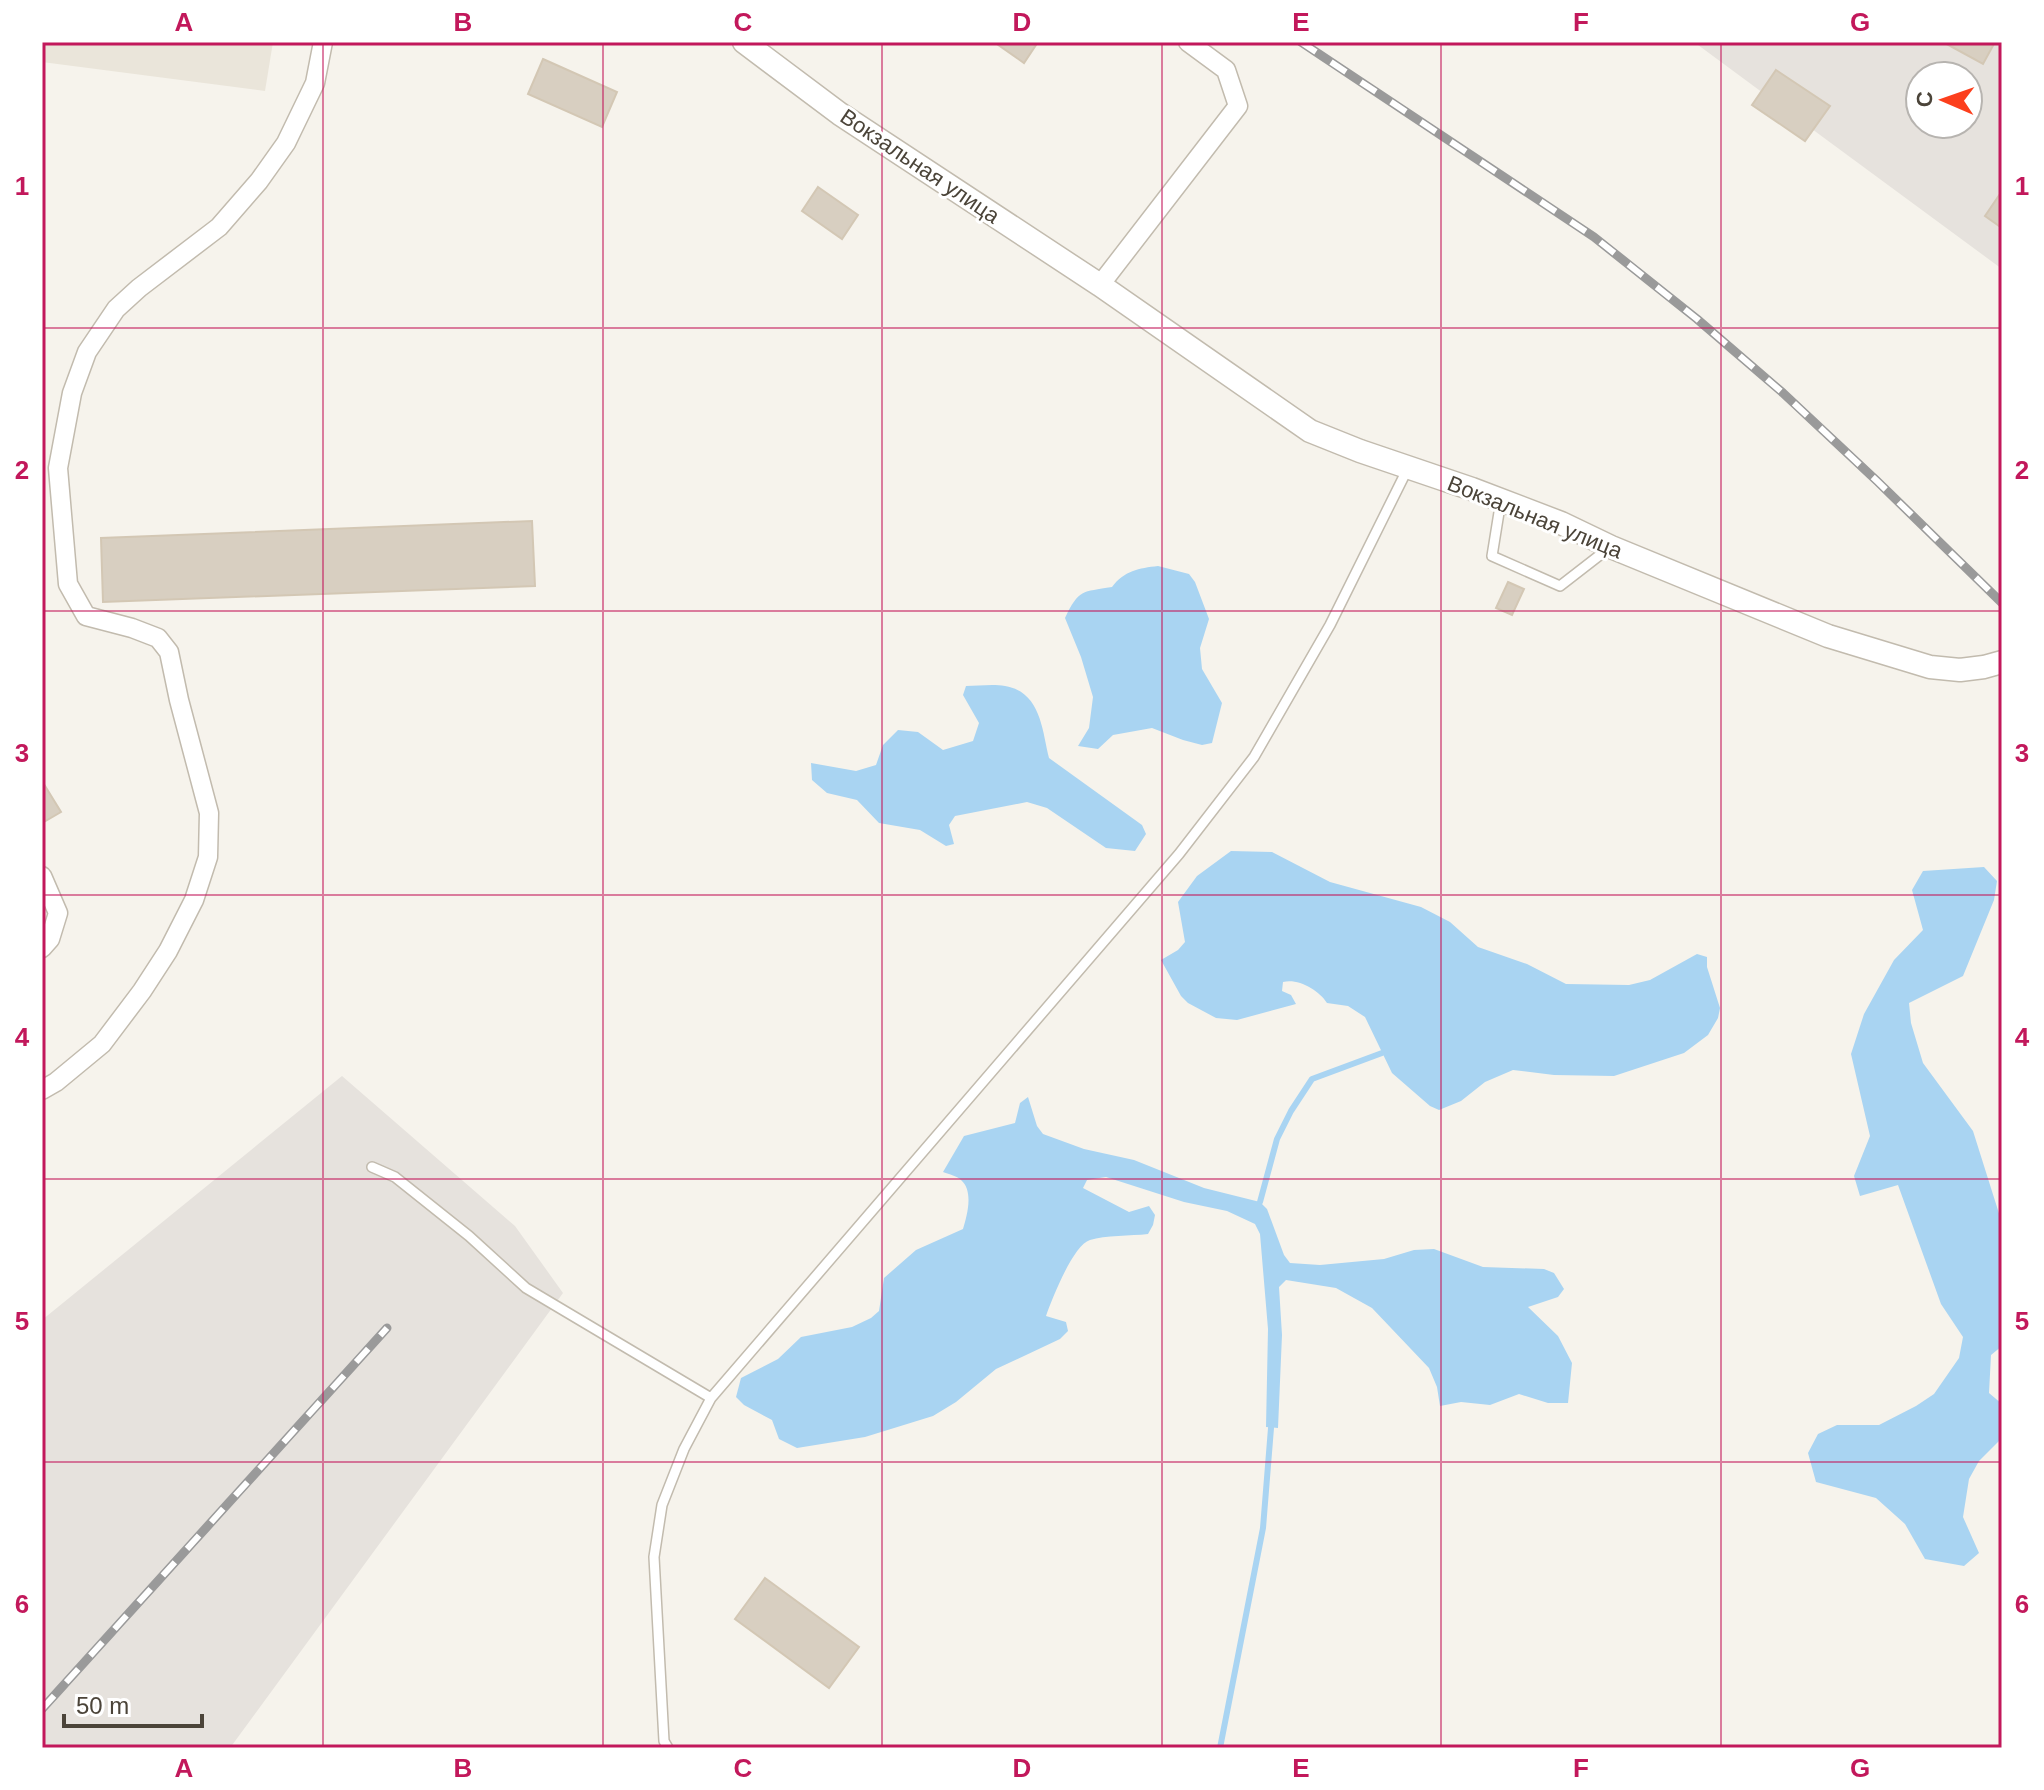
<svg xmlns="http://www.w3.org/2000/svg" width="2044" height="1790" viewBox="0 0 2044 1790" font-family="Helvetica,sans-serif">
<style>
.residential{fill:#eae5da}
.industrial{fill:#e6e2dd;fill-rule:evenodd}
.water{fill:#a9d4f2}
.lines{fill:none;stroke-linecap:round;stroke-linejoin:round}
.stream{stroke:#a9d4f2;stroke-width:6}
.building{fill:#d8cfc1;stroke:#d3c7b4;stroke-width:2}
.service-casing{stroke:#c2bbae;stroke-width:12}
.minor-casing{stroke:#c2bbae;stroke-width:21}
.tertiary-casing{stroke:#c2bbae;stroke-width:25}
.service{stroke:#fff;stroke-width:9}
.minor{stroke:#fff;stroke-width:18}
.tertiary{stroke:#fff;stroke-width:22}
.rail-casing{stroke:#9a9a9a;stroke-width:9}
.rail{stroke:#fff;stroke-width:6;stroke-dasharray:18;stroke-linecap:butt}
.grid{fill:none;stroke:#c2185b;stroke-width:2;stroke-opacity:0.55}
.labels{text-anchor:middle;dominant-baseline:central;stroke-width:6;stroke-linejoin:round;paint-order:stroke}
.street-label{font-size:22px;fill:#4b4439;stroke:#fff}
.neatline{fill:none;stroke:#c2185b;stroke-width:3}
.grid-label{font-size:26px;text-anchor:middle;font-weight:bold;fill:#c2185b}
</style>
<rect width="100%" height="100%" fill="#f6f3ec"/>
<path class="residential" d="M42,42h231l-8,49 -223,-29z"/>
<path class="industrial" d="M1694,42h308v227zM1920,76h48v48h-48z
M342,1076l173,150 48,67 -333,455h-188v-428z"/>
<path class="water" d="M1158,566l31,8 6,8 14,37 -9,29 2,21 20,34 -10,40 -10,2 -19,-5 -31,-12 -39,7 -15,14 -20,-3 11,-18 4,-31 -12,-40 -16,-39c14,-29 17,-26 47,-31 12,-16 27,-19 46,-21z
M966,686c12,0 27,-2 39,0 36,6 37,44 44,72l93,67 4,9 -11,17 -29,-3 -59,-40 -20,-6 -72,14 -6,9 5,19 -8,2 -26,-16 -41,-7 -22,-23 -30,-7 -15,-13 -1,-17 45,8 20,-6 7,-20 15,-15 20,2 25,18 30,-9 6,-18 -16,-28z
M1231,851l41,1 58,30 91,25 29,15 28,25 49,17 39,20 63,1 21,-5 47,-26 10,3v10l13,41 -2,10 -10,17 -24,18 -70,23 -60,-1 -41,-5 -28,12 -24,19 -22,9 -9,-4 -38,-33 -27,-56 -17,-11 -21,-3c-8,-13 -29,-25 -44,-21l-1,9 9,4 5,9 -59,16 -21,-2 -28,-15 -7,-7 -20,-36 17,-10 7,-8 -7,-40 19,-26z
M1984,867l13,14 -3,19 -31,76 -54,27 2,20 12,40 50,68 29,92v123l-11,9 -2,38 13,11v34l-23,23 -10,18 -6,38 16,36 -15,13 -39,-7 -20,-35 -29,-26 -60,-16 -8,-29 10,-19 19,-9h42l37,-19 18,-12 25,-36 4,-21 -22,-33 -43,-119 -38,11 -6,-20 16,-40 -19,-82 13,-40 30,-54 29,-30 -11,-40 11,-19z
M1028,1097l9,29 6,8 41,15 50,11 70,28 56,14 7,7 17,46 6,8 30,2 64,-6 30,-9 20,-1 49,18 61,2 10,4 10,16 -6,8 -30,10 30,29 14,27 -4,40h-20l-29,-9 -29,11 -29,-3 -21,4 -3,-19 -8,-19 -57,-60 -36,-20 -50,-8 -7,7 3,48 -4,93 -12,-1 2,-98 -8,-95 -5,-10 -28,-13 -43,-9 -78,-25 -19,3 -4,8 46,24 20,-6 6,9 -2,10 -5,9c-17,2 -43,1 -58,6 -17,5 -38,59 -44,76l20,6 2,9 -8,8 -64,30 -40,33 -23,14 -68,21 -68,11 -18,-9 -7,-19 -28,-15 -8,-8 5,-19 37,-19 23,-22 51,-10 19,-9 8,-7 5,-33 32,-28 47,-21c4,-13 11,-38 -2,-49 -4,-4 -13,-6 -18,-8l21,-36 51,-13 5,-20z"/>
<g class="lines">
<path class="stream" d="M1260,1202l17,-63 14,-28 21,-32 70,-26
M1220,1748l43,-220 8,-100"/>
</g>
<path class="building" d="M994,42h44l-14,21z
M1943,42h52l-12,22z
M543,59l74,33 -15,35 -74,-33z
M1776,70l54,36 -25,35 -53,-36z
M818,187l40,28 -16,24 -40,-28z
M2002,191v37l-17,-12z
M532,521l3,65 -432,16 -2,-64z
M1508,582l16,7 -12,26 -16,-7z
M42,781l19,31 -19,11z
M765,1578l94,69 -30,41 -94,-69z"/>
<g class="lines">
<defs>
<path id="service" d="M1501,500l-9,56 68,30 49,-38
M372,1167l23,10 74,59 57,52 185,110
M668,1748l-4,-7 -10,-184 8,-52 22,-56 27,-51 468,-544 75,-97 76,-132 78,-157"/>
<path id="minor" d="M1100,285l138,-179 -12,-36 -38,-28
M42,876l16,37 -8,26 -8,9
M42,1090l14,-8 46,-38 40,-53 26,-40 26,-51 14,-43 1,-44 -30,-113 -10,-48 -11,-14 -26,-10 -46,-12 -18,-32 -10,-116 14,-75 15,-41 29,-43 23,-21 80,-61 40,-46 27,-38 29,-60 8,-41"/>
<path id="tertiary" d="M744,42l96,72 260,171 210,146 50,20 112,38 89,34 50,24 217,89 102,31 30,3 24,-3 18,-5"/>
</defs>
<use href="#service" class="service-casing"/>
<use href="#minor" class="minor-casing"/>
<use href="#tertiary" class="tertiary-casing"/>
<use href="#service" class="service"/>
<use href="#minor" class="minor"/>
<use href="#tertiary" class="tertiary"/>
<defs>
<path id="rail" d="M1301,42l293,195 103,82 86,74 94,88 125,122
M42,1709l345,-381"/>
</defs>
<use href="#rail" class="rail-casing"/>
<use href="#rail" class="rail"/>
</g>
<path class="grid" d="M323,42v1706M603,42v1706M882,42v1706M1162,42v1706M1441,42v1706M1721,42v1706M42,328h1960M42,611h1960M42,895h1960M42,1179h1960M42,1462h1960"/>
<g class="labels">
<g class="street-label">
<text transform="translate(920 166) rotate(34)">Вокзальная улица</text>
<text transform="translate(1535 517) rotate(22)">Вокзальная улица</text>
</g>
</g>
<rect width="2044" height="1790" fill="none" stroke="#ffffff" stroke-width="88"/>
<g transform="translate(1944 100) rotate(272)"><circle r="38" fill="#ffffff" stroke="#b7b4b0" stroke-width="2"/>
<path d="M0-6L14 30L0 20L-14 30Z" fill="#fc3f1d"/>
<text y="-12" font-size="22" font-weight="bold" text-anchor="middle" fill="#4b4439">С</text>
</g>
<path d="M64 1714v12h138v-12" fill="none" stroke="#4b4439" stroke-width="4"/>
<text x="76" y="1714" font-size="24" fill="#4b4439" stroke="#ffffff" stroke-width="6" paint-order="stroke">50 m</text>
<rect x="44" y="44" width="1956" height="1702" class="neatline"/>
<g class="grid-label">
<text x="184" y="31">A</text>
<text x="463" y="31">B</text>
<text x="743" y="31">C</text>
<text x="1022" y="31">D</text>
<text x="1301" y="31">E</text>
<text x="1581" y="31">F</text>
<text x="1860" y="31">G</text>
<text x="22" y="195">1</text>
<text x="2022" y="195">1</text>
<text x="22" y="479">2</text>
<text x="2022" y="479">2</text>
<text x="22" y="762">3</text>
<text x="2022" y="762">3</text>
<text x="22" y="1046">4</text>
<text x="2022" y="1046">4</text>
<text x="22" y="1330">5</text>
<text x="2022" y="1330">5</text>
<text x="22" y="1613">6</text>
<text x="2022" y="1613">6</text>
<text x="184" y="1777">A</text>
<text x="463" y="1777">B</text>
<text x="743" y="1777">C</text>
<text x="1022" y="1777">D</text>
<text x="1301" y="1777">E</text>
<text x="1581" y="1777">F</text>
<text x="1860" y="1777">G</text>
</g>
</svg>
